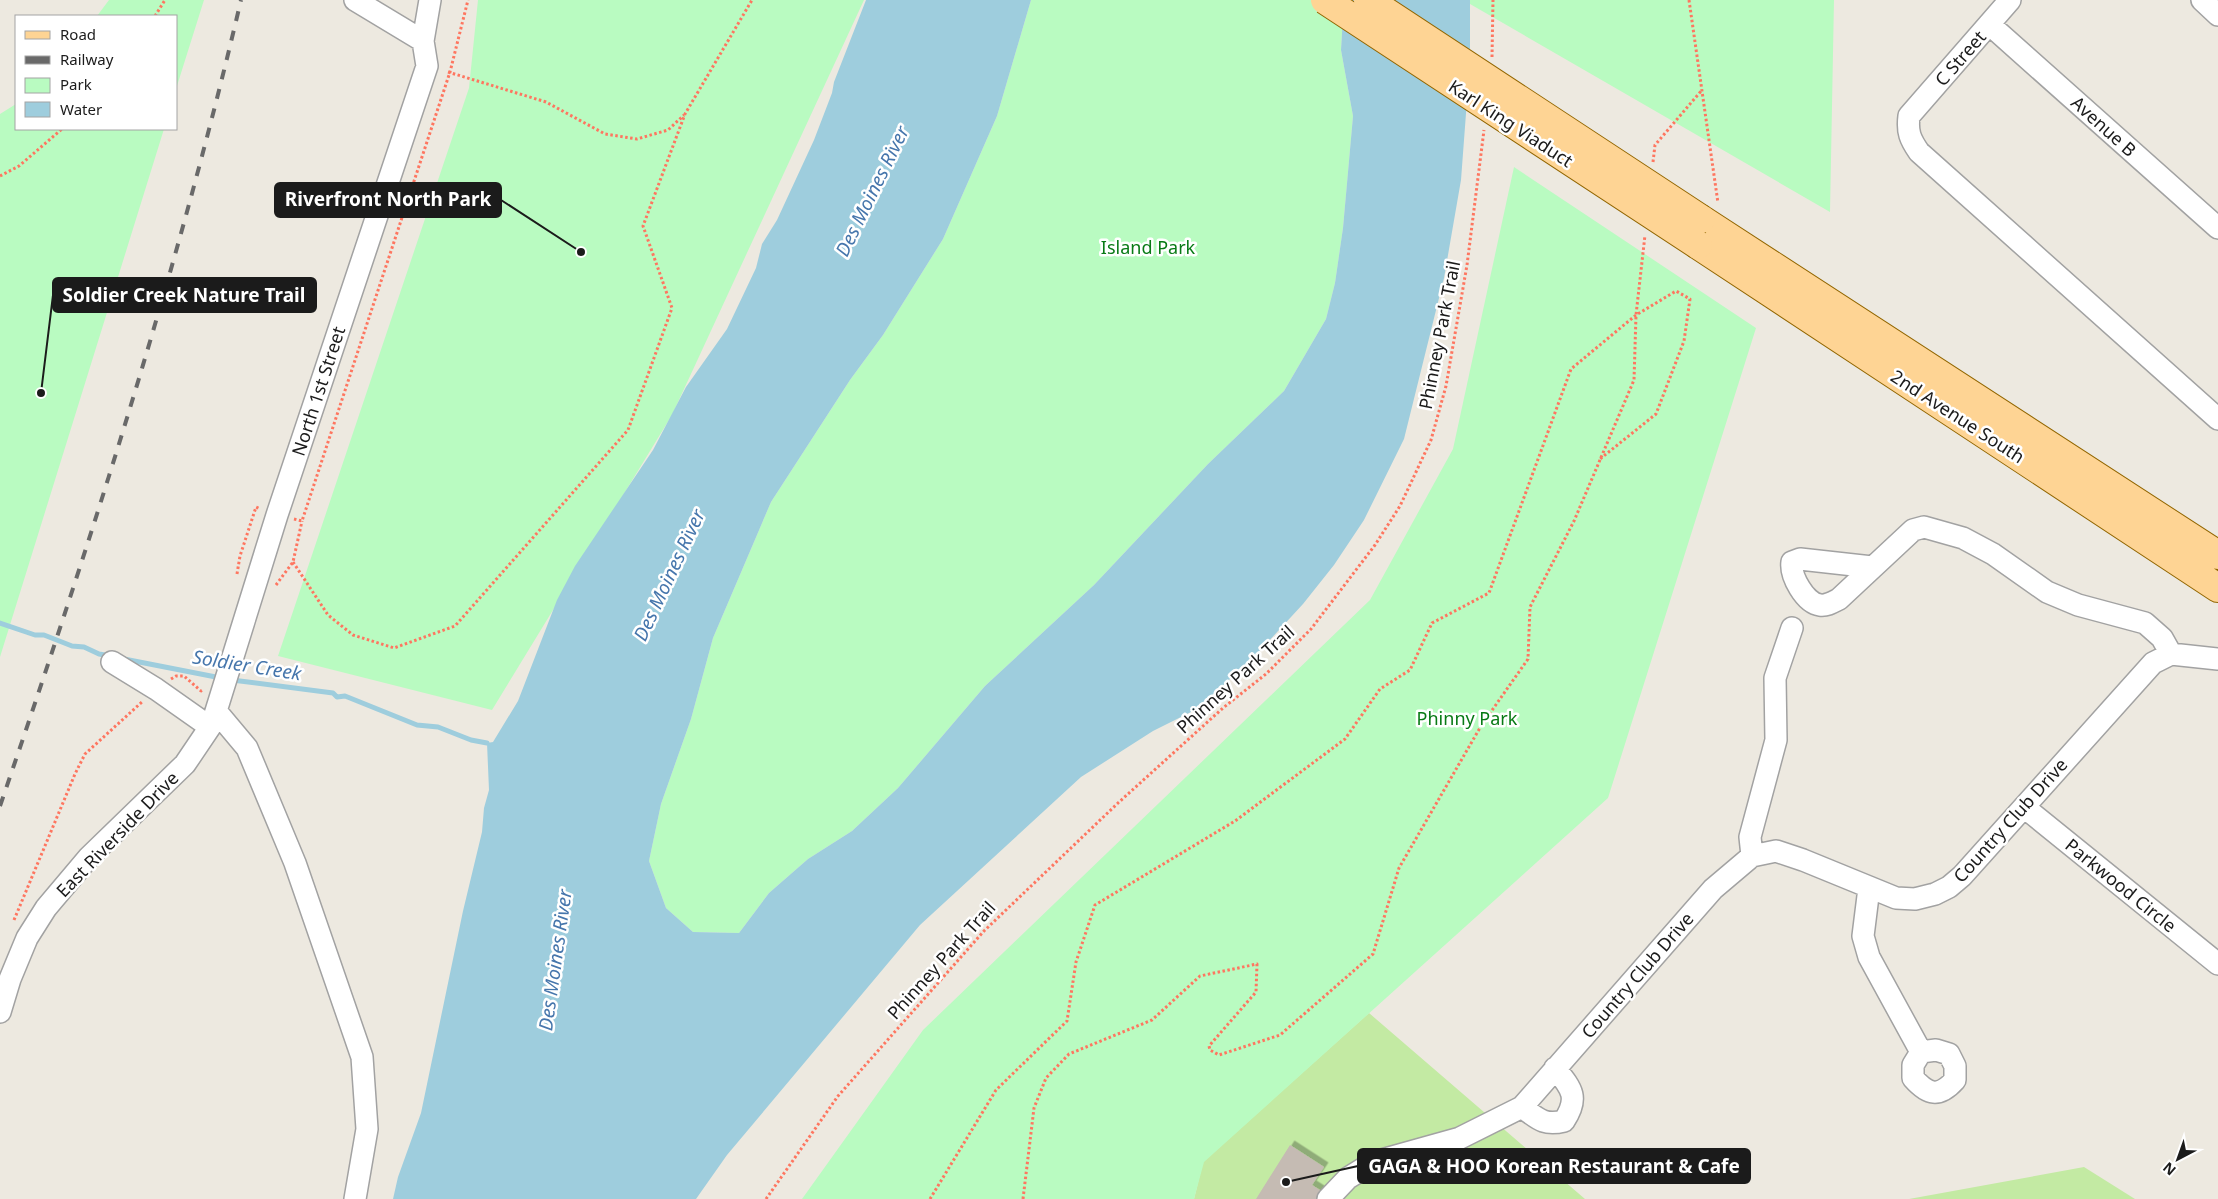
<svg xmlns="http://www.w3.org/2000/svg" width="2218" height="1199" viewBox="0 0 2218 1199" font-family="'Noto Sans',sans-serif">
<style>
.grass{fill:#c3eaa3}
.park{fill:#b9fbc1}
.water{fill:#9ecddd}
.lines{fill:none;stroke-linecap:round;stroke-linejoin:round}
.stream{stroke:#9ecddd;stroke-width:5}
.building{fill:#c5bbb3;filter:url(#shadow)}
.minor-casing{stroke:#a2a2a2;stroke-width:24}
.major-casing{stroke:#926600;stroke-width:30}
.path{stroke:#fe7660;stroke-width:3;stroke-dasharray:2.5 2.5;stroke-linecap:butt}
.minor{stroke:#fff;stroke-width:21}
.major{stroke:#fed494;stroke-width:28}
.rail{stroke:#696969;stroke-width:4;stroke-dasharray:10 10;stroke-linecap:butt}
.major-bridge-casing{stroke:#926600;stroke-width:30;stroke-linecap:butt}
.major-bridge{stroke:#fed494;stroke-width:28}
.labels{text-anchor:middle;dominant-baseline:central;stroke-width:5;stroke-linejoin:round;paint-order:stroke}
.street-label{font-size:18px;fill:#1b1b1b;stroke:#fff}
.park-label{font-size:18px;fill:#087a15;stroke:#fff}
.water-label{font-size:19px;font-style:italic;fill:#4676ac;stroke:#fff}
.leader{fill:none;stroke:#1b1b1b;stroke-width:2}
.callout-dot{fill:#1b1b1b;stroke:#fff;stroke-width:2}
.callout{fill:#1b1b1b;stroke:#1b1b1b;stroke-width:2}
.callout-label{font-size:19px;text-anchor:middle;font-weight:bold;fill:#fff}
</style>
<defs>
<filter id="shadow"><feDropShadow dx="4.5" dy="-4.5" stdDeviation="0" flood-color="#0004"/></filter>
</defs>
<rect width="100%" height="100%" fill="#ede9e0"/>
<path class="grass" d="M1369,1013l216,186h-391l9,-37z
M2084,1167l51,32h-226z"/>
<path class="park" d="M109,0h95l-28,89v-73h-79z
M478,0h386l-192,415 -180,295 -214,-54 191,-568z
M1031,0h313l-3,50 12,66 -10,112 -8,55 -9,36 -42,72 -76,73 -114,121 -109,101 -87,102 -46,43 -44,28 -39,34 -30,40 -46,-1 -27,-24 -17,-47 12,-57 30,-85 22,-81 58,-136 79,-122 33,-45 60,-96 54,-123z
M1470,0h364l-4,212 -360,-208z
M16,104v25h148l-164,528v-543z
M1514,167l242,161 -148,470 -404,364 -10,37h-392l121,-169 447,-430 83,-151z"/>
<path class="water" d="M866,0h165l-34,116 -54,123 -60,96 -33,45 -79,122 -58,136 -22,81 -30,85 -12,57 17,47 27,24 46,1 30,-40 39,-34 44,-28 46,-43 87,-102 109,-101 114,-121 76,-73 42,-72 9,-36 8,-55 10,-112 -12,-66 3,-50h126v60l-9,120 -17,98 -40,161 -40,81 -30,45 -31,39 -50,54 -56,51 -44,22 -72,46 -161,148 -193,230 -31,44h-303l5,-22 23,-64 42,-202 19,-79 2,-24 5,-18 -2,-47 6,-1 25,-41 39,-101 18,-34 78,-116 33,-63 41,-58 29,-61 6,-24 15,-24 37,-80 18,-47 2,-11z"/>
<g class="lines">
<path class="stream" d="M0,623l35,12h9l28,11 12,1 15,7 12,2
M124,659l97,19
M232,680l101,13 4,4 8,-1 72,29 21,2 33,13 16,3"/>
</g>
<path class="building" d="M1290,1145l34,22 -12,18 11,7 -5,7h-62z"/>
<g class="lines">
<defs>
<path id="minor" d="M355,0l68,41
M2010,0l-101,116c-2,16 1,23 10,36l299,267
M2202,0l16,15
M1989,24l229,204
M1872,567l-72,-8 -8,3c-2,14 13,41 28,43 7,1 13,-3 19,-6l74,-69 11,-3 39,11 30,16 54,38 31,13 67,18 17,15 9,16
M112,662l44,27 54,38
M216,711l31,37 48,115 67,194 5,72 -12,70
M2024,807l194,157
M1752,856l-2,-19 26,-97 -1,-62 17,-50
M1869,888l-6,48 6,21 52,95
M0,1012l10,-33 17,-41 19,-30 43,-51 96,-93 27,-40 65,-209 150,-449 -4,-25 7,-41
M1936,1050l13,4 6,12v14c-16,18 -27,15 -42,-2v-13l8,-13z
M1522,1107c16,12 22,19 42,14 16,-24 7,-33 -9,-53
M1328,1199l20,-21 26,-16 86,-24 62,-31 191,-218 39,-33 24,-5 27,9 93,38 19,1 20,-5 14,-7 13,-11 191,-213 18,-9 47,5"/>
<path id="major" d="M1701,219l517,336
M1698,245l520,343"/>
</defs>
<use href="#minor" class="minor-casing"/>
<use href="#major" class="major-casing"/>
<path class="path" d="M1689,0l29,203
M155,16l10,-16
M1492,57l1,-57
M448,72l98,30 59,32 32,5 31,-9 16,-15
M1653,162l2,-17 47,-55
M0,176l19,-10 43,-37
M294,519l8,2 148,-449 18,-72
M293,562l35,53 25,20 41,13 61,-22 173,-196 44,-122 -29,-82 42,-112 67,-114
M237,574l3,-18 16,-49 4,2
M276,585l17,-23 9,-41
M171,679l5,-3h8l17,15 1,-1
M14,920l61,-146 10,-20 58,-53
M766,1199l72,-103 146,-165 134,-128 105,-95 43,-34 45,-45 64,-84 25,-39 31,-66 15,-54 21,-121 17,-135
M930,1199l66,-109 71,-69 9,-59 19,-57 140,-84 110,-82 35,-50 30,-19 22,-47 57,-30 82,-224 65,-54 40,-24 14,8 -6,42 -28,73 -56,45
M1023,1199l11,-91 12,-30 23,-24 83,-34 48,-44 57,-12 -1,28 -47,54 1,4 9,5 61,-20 93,-81 26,-86 82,-142 47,-67 2,-52 44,-86 60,-141 2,-65 9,-80"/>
<use href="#minor" class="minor"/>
<use href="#major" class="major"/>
<path class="rail" d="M0,806c91,-265 177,-533 241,-806"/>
<defs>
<path id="major-bridge" d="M1325,0l373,245
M1368,0l333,219"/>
</defs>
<use href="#major-bridge" class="major-bridge-casing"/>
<use href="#major-bridge" class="major-bridge"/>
</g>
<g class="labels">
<g class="street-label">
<text transform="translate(1960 58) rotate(-49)">C Street</text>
<text transform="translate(1511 123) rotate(33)">Karl King Viaduct</text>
<text transform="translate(2104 126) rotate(42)">Avenue B</text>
<text transform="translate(1439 335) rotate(-79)">Phinney Park Trail</text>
<text transform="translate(318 391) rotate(-72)">North 1st Street</text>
<text transform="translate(1958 416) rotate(33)">2nd Avenue South</text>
<text transform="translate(1235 679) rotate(-42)">Phinney Park Trail</text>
<text transform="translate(2010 820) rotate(-48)">Country Club Drive</text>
<text transform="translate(117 834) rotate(-46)">East Riverside Drive</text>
<text transform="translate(2121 885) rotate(39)">Parkwood Circle</text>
<text transform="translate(941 960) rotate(-48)">Phinney Park Trail</text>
<text transform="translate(1637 975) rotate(-49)">Country Club Drive</text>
</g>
<g class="park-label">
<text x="1148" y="247">Island Park</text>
<text x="1467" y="718">Phinny Park</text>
</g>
<g class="water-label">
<text transform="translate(872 191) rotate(-64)">Des Moines River</text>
<text transform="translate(669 575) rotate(-65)">Des Moines River</text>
<text transform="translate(247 665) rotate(9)">Soldier Creek</text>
<text transform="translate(555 960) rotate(-82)">Des Moines River</text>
</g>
</g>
<path class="leader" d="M581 252L501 200M41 393L53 295M1286 1182L1358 1166"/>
<g class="callout-dot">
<circle cx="581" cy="252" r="5"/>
<circle cx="41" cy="393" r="5"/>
<circle cx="1286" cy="1182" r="5"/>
</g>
<g class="callout">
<rect x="275" y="183" width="226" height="34" rx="5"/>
<rect x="53" y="278" width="263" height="34" rx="5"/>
<rect x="1358" y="1149" width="392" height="34" rx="5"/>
</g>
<g class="callout-label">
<text x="388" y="206">Riverfront North Park</text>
<text x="184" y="302">Soldier Creek Nature Trail</text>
<text x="1554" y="1173">GAGA &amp; HOO Korean Restaurant &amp; Cafe</text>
</g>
<rect x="15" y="15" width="162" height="115" fill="#ffffff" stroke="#a4a4a4"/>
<rect x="25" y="31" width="25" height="8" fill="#fed494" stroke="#a4a4a4"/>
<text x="60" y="40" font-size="15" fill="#1b1b1b">Road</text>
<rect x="25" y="56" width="25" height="8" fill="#696969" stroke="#a4a4a4"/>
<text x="60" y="65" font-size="15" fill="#1b1b1b">Railway</text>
<rect x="25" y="78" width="25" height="15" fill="#b9fbc1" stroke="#a4a4a4"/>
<text x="60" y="90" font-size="15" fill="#1b1b1b">Park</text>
<rect x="25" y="102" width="25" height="15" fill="#9ecddd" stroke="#a4a4a4"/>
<text x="60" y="115" font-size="15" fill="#1b1b1b">Water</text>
<g transform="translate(2178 1159) rotate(221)" stroke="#ffffff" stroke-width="4" paint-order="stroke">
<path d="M0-4L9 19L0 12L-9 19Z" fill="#1b1b1b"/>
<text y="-8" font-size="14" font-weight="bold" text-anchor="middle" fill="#1b1b1b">N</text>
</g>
</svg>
